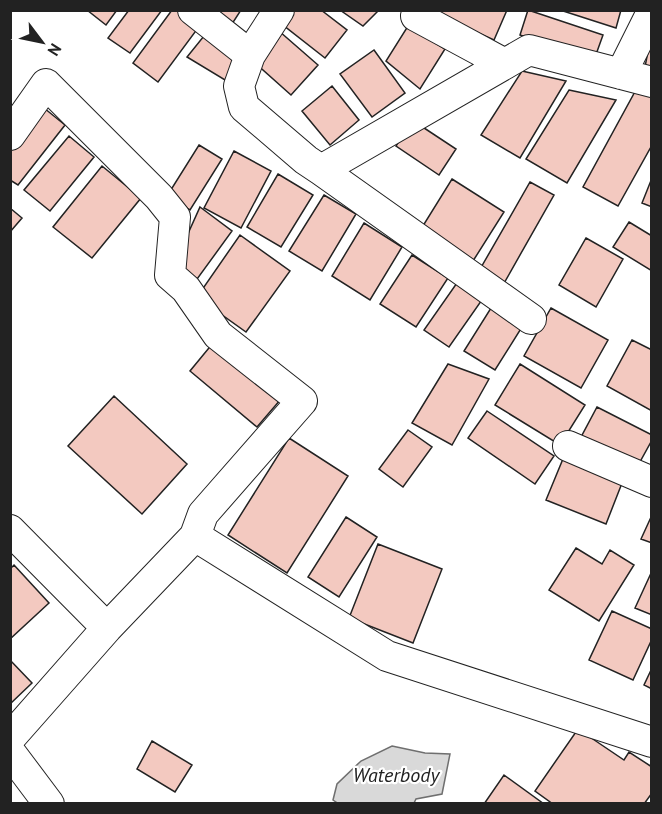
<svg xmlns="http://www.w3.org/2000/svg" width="662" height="814" viewBox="0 0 662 814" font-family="'PT Sans',sans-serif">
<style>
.water{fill:#d9d9d9;stroke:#6f6f6f;stroke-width:1.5}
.building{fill:#f3c9c0;stroke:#222;stroke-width:1.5}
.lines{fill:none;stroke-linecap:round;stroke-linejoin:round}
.minor-casing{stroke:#222;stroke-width:32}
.minor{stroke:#fff;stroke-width:30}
.labels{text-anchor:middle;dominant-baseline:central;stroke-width:4.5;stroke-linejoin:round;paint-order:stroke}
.water-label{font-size:20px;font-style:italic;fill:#222;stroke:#fff}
</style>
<rect width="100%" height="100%" fill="#fff"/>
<path class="water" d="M392,746l33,7 25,1 -8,40 -26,5 -2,4 -75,1 -6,-4 4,-16 24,-23z"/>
<path class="building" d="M87,10h30l-11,15z
M129,10h33l-32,43 -22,-15z
M172,10h12l17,14 -43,58 -25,-19z
M214,10h27l-9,14z
M294,10h27l26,20 -22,28 -42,-33z
M340,10h39l-16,16z
M434,10h73l-13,30 -61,-27z
M528,10l75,25 -9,25 -74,-25z
M560,10h61l-5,18z
M408,26l37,23 -25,40 -34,-28z
M208,31l32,25 -15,24 -38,-23z
M279,31l39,34 -27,30 -38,-34z
M651,35h1v33l-7,-1z
M374,50l31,43 -33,24 -32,-43z
M522,71l44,10 -46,77 -39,-23z
M332,86l27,34 -29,25 -28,-34z
M637,88l15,8v49l-34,61 -35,-19z
M569,90l47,10 -49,83 -41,-24z
M44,108l21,17 -47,60 -8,-5v-31z
M412,120l44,29 -17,26 -43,-29z
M69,136l25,21 -44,54 -26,-21z
M199,145l23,14 -32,51 -23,-14z
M234,151l37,20 -30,57 -37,-20z
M102,166l39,32 -49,60 -39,-31z
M278,174l35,21 -32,52 -34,-20z
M652,178v29l-10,-4z
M452,179l52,33 -31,49 -52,-32z
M530,182l24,13 -51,90 -24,-14z
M324,195l32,19 -34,57 -33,-20z
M200,207l32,24 -40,55 -8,-7 -2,-32z
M10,208l12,10 -12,14z
M629,222l23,14v35l-39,-24z
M364,223l38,24 -32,53 -38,-24z
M240,235l50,36 -44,61 -49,-35z
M586,238l37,21 -27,48 -37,-22z
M412,255l36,23 -32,49 -36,-23z
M459,280l25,17 -35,50 -25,-17z
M491,308l31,19 -27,43 -31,-19z
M551,308l57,32 -27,48 -57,-32z
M632,340l20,10v61l-45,-25z
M213,343l68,56 -24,28 -67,-56z
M448,364l41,15 -37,66 -40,-22z
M520,364l65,41 -25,40 -65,-40z
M114,396l73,68 -45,50 -74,-68z
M597,407l55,28v5l-16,29 -56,-30z
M487,411l67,45 -19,28 -67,-46z
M408,430l24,17 -29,40 -24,-18z
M289,438l59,38 -61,97 -59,-38z
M565,454l59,24 -18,46 -60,-24z
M652,515v28l-11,-4z
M346,517l31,20 -38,60 -31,-20z
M378,544l64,25 -29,74 -64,-25z
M576,548l26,16 8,-14 24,15 -35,56 -50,-31z
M14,565l35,38 -39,36v-70z
M652,571v44l-17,-7z
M612,611l40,18v10l-19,41 -44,-20z
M10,660l22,23 -22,21z
M652,668v21l-8,-4z
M578,729l46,31 5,-8 23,15v26l-8,11h-91l-18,-13z
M152,741l40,24 -17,27 -38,-23z
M504,775l40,29h-60z"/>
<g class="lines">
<defs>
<path id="minor" d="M193,10l57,45
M279,10l-29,45 -11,31 5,21 62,53 15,10 208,-120 123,32
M418,10l-2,6 89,48
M621,74l31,-62
M10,135l36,-51 113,113 16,20 -5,58 16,14 32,46 84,66 -99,113 -8,22
M321,170l210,149
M568,446l84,36
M10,530l97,98
M10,738l97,-110 88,-92 192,120 265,86
M10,752l39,52"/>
</defs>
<use href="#minor" class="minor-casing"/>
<use href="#minor" class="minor"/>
</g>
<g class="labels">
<g class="water-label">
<text x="396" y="775">Waterbody</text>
</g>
</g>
<rect width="662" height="814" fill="none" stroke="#222222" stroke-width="24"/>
<g transform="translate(42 42) rotate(122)" stroke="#ffffff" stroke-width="4.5" paint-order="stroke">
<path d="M0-4.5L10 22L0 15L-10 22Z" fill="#222222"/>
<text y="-9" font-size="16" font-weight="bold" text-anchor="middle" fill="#222222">N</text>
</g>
</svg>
